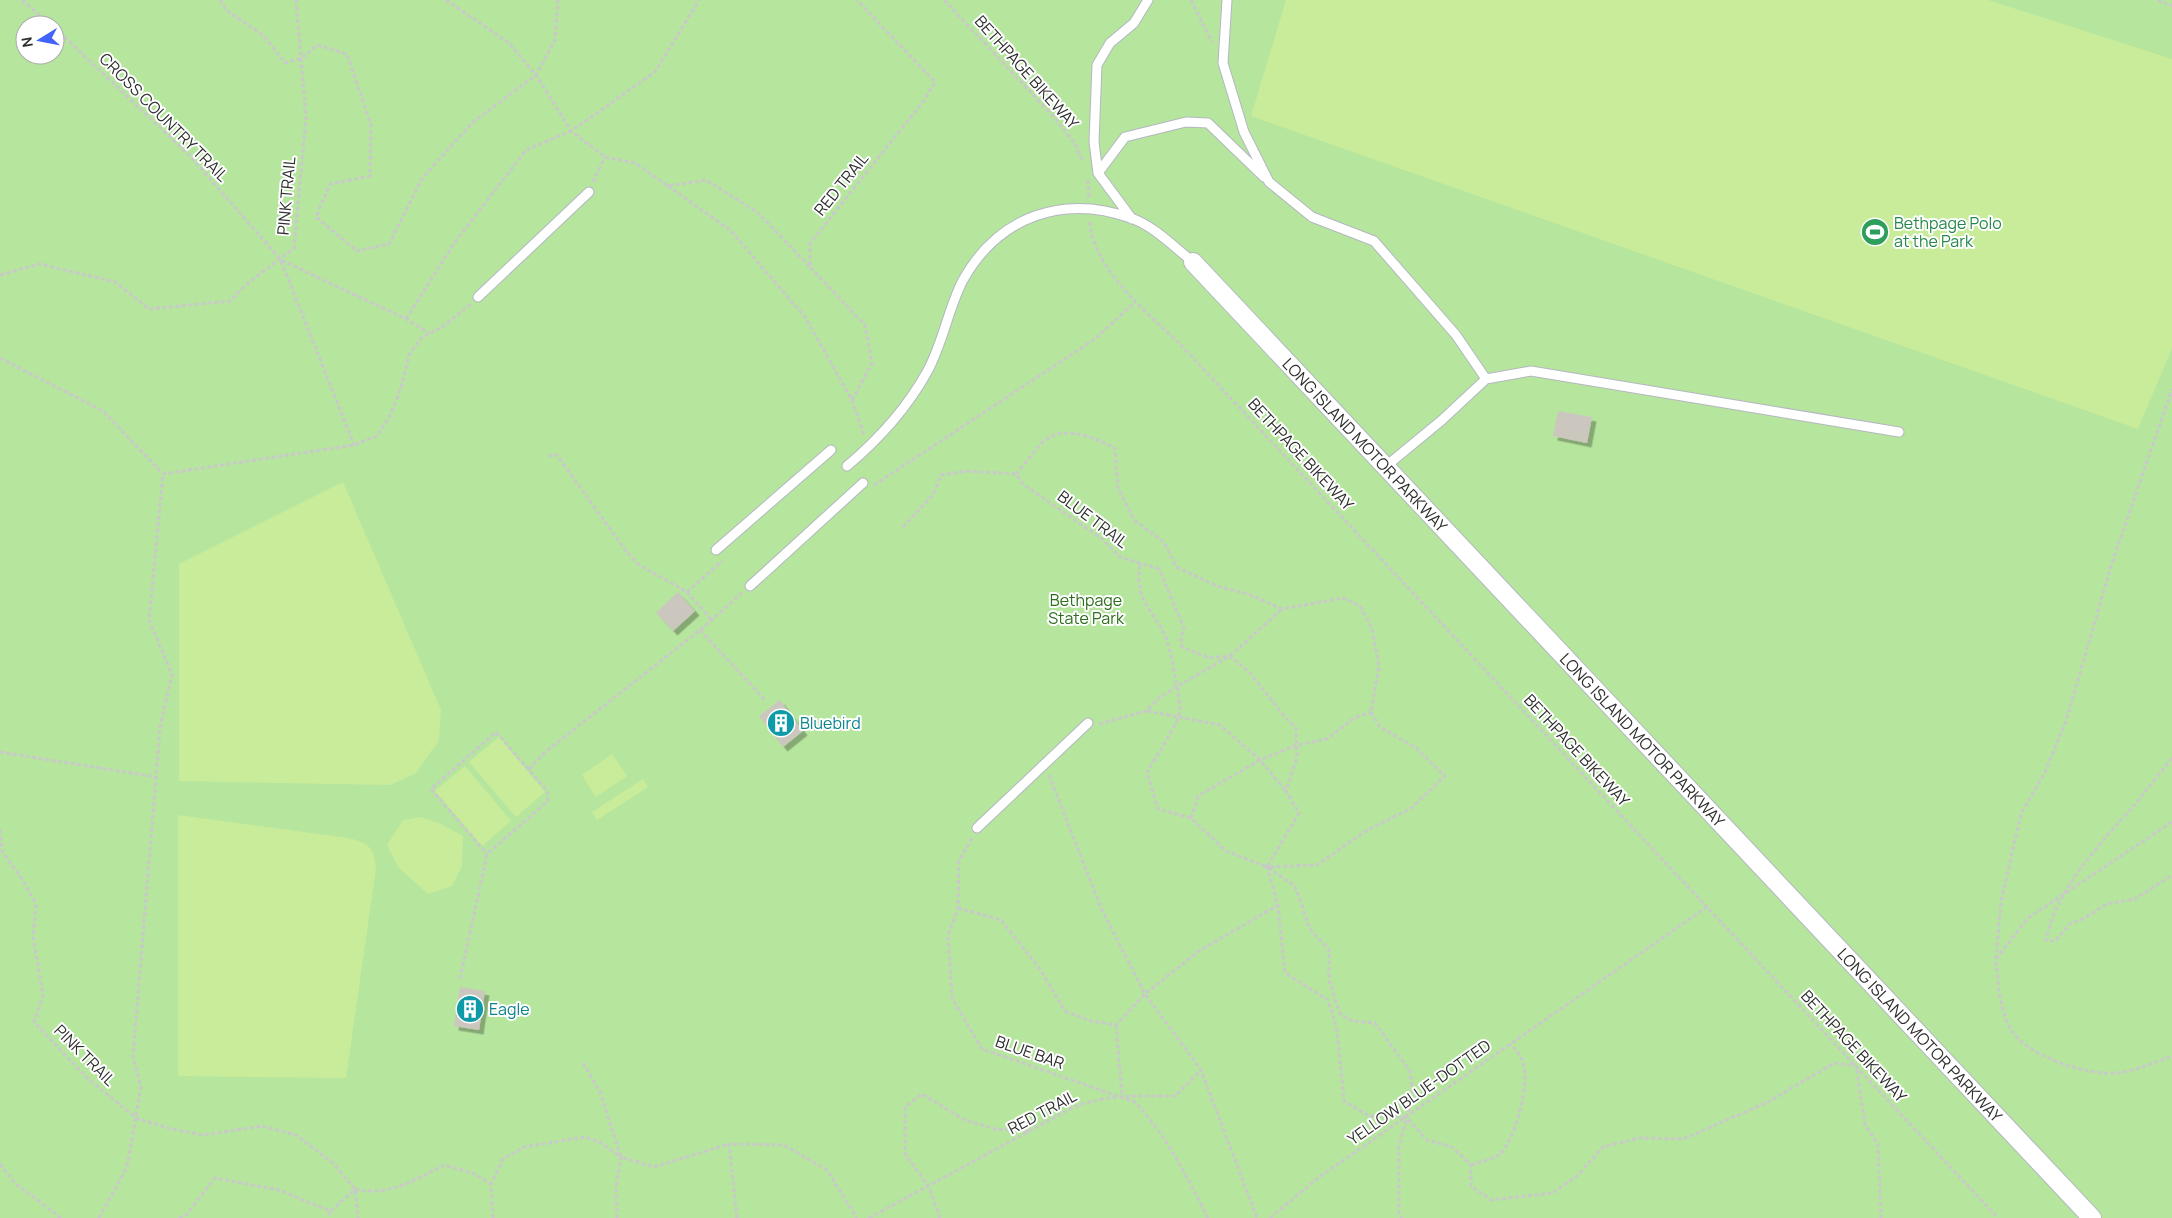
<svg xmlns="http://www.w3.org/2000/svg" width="2172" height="1218" viewBox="0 0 2172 1218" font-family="Manrope,sans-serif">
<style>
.green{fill:#b6e59e;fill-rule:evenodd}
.pitch{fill:#c9ec9a}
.building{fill:#cbc7bf;filter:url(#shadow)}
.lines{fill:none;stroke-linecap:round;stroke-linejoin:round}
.lane-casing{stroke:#b4b7c1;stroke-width:11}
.street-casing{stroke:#b4b7c1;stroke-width:20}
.path{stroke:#c9c9c9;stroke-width:3;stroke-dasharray:4 2.5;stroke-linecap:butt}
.lane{stroke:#fff;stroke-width:9}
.street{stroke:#fff;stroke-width:18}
.labels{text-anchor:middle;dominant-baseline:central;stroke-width:4;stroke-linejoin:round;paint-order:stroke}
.street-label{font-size:16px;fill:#2e2e2e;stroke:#fff}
.leisure-label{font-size:16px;fill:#27864d;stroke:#fff;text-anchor:start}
.park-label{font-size:16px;fill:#2c6e1b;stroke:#fff}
.culture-label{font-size:16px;fill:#0d838f;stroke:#fff;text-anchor:start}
</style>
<defs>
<filter id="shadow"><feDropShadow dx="4.5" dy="4.5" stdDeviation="0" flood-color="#0004"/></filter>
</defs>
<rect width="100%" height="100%" fill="#efe9e1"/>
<path class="green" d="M0,0h2172v1218h-2172zM25,25h30v30h-30z"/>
<path class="pitch" d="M1286,0h702l184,59v289l-34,81 -887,-313z
M343,482l98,228 -2,30 -23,33 -26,12 -211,-4v-217z
M499,737l46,55 -29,25 -47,-55z
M612,754l15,22 -31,21 -14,-22z
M465,766l46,55 -29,25 -47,-55z
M643,779l5,8 -51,33 -5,-8z
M178,815l170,23c21,5 26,9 28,30l-30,210 -168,-2z
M421,817l22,8 20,11 -1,30 -10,20 -24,8 -30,-27 -11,-22 16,-25z"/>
<path class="building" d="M1558,411l34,6 -5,26 -34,-7z
M678,592l17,19 -22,20 -17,-18z
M780,700l23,31 -20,16 -24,-31z
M460,987l25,4 -6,39 -25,-4z"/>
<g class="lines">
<defs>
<path id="lane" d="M1227,0l-4,63 21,69 25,50 43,35 62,24 82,94 30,44
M1098,173l-4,-31 3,-77 13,-22 24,-20 14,-23
M1132,219l-34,-46 27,-36 61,-15 22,1 56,54
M478,297l111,-105
M847,466c31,-26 60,-58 80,-94 16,-29 21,-63 36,-92 36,-64 100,-86 168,-62 23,8 43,29 62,44
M1385,467l57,-47 44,-41 45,-8 368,61
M716,550l115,-100
M750,586l113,-103
M977,828l111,-105"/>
<g id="street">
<path id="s1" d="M1193,262l899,956"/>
</g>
</defs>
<use href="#lane" class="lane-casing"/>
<use href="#street" class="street-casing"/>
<path class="path" d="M22,0l29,25
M220,0l6,10 38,26 21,27 17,-5 15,-13 30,9 24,71 -1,51 -40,8 -14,33 41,34 32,-7 34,-67 50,-55 63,-47 19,-35 3,-40
M446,0l63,43 27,32 35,56 34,26 30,6 33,23 38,-6 51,32 53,55
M944,0l109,116 22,28 8,18
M1191,0l21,42
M2158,0l14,6
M55,28l136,129 90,103 125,59 23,14
M1088,180l1,19
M593,182l12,-25
M668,186l62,44 75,87 47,83 12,35
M1090,222c3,47 57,91 89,121l819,875
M281,261l73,184
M0,275l40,-11 75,18 34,27 81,-8 17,-17 47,-36 12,-130 -10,-118
M406,319l49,-77 71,-92 45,-19 84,-59 44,-72
M0,358l103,53 60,63
M852,400l20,-37 -7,-38 -55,-58v-24l113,-141 12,-20 -78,-82
M548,456l9,-1 69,96 13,14 48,27 35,-31
M1016,474c9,-10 18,-24 28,-33 20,-17 51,-3 71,7l3,40 16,32 30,22 12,25 41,19 31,8 34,15 61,-11 17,8 12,22 7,39 -8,45 9,15 36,21 29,28 -35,33 -43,21 -50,35 -50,2 11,38 7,68 43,27 9,30 7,71 25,15 37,1 21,23 25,7 19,18v21l20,14 62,-7 24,-17 26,-29 36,-9 44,1 85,-37 66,-39 22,3 9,59 13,19 3,74
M874,485l221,-146 40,-37
M903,527l30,-32 8,-20 26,-4 49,3 7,10 79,55 18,18 39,12 25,59 -3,10 1,9 27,11 21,-2 20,17 35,44 11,11 1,29 -11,34 13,22 -32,54 28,19 15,43 19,21v30l11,34 13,7 22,2 35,48 3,24 -14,51v68l3,4
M1140,565c-5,36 10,41 25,70 4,8 16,67 15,76 -2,14 -25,47 -33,61l11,37 33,9 35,33 41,16
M687,592l25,28
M700,630l65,70
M1147,711l73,14 40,35 26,31
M1099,724l47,-13 13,-13 17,-11 54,-31 52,-47
M0,752l156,25
M2172,758c-12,15 -24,30 -36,45 -33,38 -80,85 -90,137l9,1 16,-18 10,-3 26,-16 28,-5 37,-24
M529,769l15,-16 156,-123 42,-37
M1049,775l52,133 44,86 56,76 56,148
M1191,818l7,-22 62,-36 37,-15 30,-6 27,-21 17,-6
M2172,822l-144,96 -32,41c2,22 3,46 13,67 13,29 78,50 108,47 18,-2 38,-11 55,-17
M0,830l2,21 20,28 14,25 -3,32 10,60 -9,26 52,55 50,41 35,11 32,6 59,-9 34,9 37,28 22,26 3,29
M972,838l-13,23 -1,47 -10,28 4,62 30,51 153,53c32,34 52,75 73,116
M958,908l43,12 39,49 25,42 26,10 25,4 29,-31 54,-43 79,-46
M1996,959l5,-57 20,-88 24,-42 21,-51 46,-158 60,-174
M460,979l27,-125 61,-53 -1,-10 -51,-59 -65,57 56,65
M1116,1025l6,71
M583,1063l17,29 21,65 33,10 75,-23
M0,1164l16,20 45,34
M1471,1165c8,-3 22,-6 29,-11 15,-13 29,-69 24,-88 -2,-9 -7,-15 -13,-22
M331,1211l24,-22c33,8 60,-9 89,-24l31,9 16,10
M99,1218l28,-51 14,-80 -8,-31 27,-328 12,-54 -23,-54 14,-146 191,-29 23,-9 12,-18 12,-30 8,-33 12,-17 21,-11 29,-23
M179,1218l7,-3 29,-37 64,12 51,21 -2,7
M493,1218l-2,-34 12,-25 21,-12 60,-10 16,5 21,15 -5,29 1,32
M737,1218l-8,-74 55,1 43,25 30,48
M869,1218l203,-110c33,-14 67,-12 103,-12l26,-26
M940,1218l-11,-31 -24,-33v-47l17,-13 43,26 30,9 34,2
M1270,1218l48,-40 389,-271"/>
<use href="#lane" class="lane"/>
<use href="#street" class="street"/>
</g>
<defs>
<symbol id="stadium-disc" viewBox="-11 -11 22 22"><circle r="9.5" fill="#2e9e5b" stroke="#fff"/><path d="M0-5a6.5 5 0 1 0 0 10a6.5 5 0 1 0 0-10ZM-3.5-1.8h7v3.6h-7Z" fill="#fff"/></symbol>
<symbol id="building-disc" viewBox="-11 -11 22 22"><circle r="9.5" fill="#0f9aa8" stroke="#fff"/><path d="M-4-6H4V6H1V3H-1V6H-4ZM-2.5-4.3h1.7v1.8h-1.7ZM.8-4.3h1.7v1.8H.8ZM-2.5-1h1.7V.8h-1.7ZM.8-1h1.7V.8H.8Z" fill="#fff"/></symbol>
</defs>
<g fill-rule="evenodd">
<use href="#stadium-disc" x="1859" y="216" width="32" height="32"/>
<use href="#building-disc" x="765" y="707" width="32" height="32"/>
<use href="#building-disc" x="454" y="993" width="32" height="32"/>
</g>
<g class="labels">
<g class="street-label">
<text transform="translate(1027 72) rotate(48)">BETHPAGE BIKEWAY</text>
<text transform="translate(164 117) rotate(45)">CROSS COUNTRY TRAIL</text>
<text transform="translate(841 184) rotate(-51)">RED TRAIL</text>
<text transform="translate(286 196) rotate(-85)">PINK TRAIL</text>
<text stroke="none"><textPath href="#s1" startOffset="251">LONG ISLAND MOTOR PARKWAY</textPath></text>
<text transform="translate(1301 454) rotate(47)">BETHPAGE BIKEWAY</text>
<text transform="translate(1093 519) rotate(37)">BLUE TRAIL</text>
<text stroke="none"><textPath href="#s1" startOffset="656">LONG ISLAND MOTOR PARKWAY</textPath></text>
<text transform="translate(1577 750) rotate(47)">BETHPAGE BIKEWAY</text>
<text stroke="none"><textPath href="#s1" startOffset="1061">LONG ISLAND MOTOR PARKWAY</textPath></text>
<text transform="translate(1854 1046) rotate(47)">BETHPAGE BIKEWAY</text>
<text transform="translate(1030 1052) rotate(19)">BLUE BAR</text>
<text transform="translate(85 1055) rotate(45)">PINK TRAIL</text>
<text transform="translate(1419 1092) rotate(-35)">YELLOW BLUE-DOTTED</text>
<text transform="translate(1042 1112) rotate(-28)">RED TRAIL</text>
</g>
<g class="leisure-label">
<text x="1894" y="223">Bethpage Polo<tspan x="1894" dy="18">at the Park</tspan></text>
</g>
<g class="park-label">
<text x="1086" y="600">Bethpage<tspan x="1086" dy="18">State Park</tspan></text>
</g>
<g class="culture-label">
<text x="800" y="723">Bluebird</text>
<text x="489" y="1009">Eagle</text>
</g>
</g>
<g transform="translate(40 40) rotate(260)"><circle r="24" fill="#ffffff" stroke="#ababab"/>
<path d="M0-4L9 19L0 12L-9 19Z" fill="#4264fb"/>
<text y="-8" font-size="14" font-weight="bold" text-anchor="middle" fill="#2e2e2e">N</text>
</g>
</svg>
